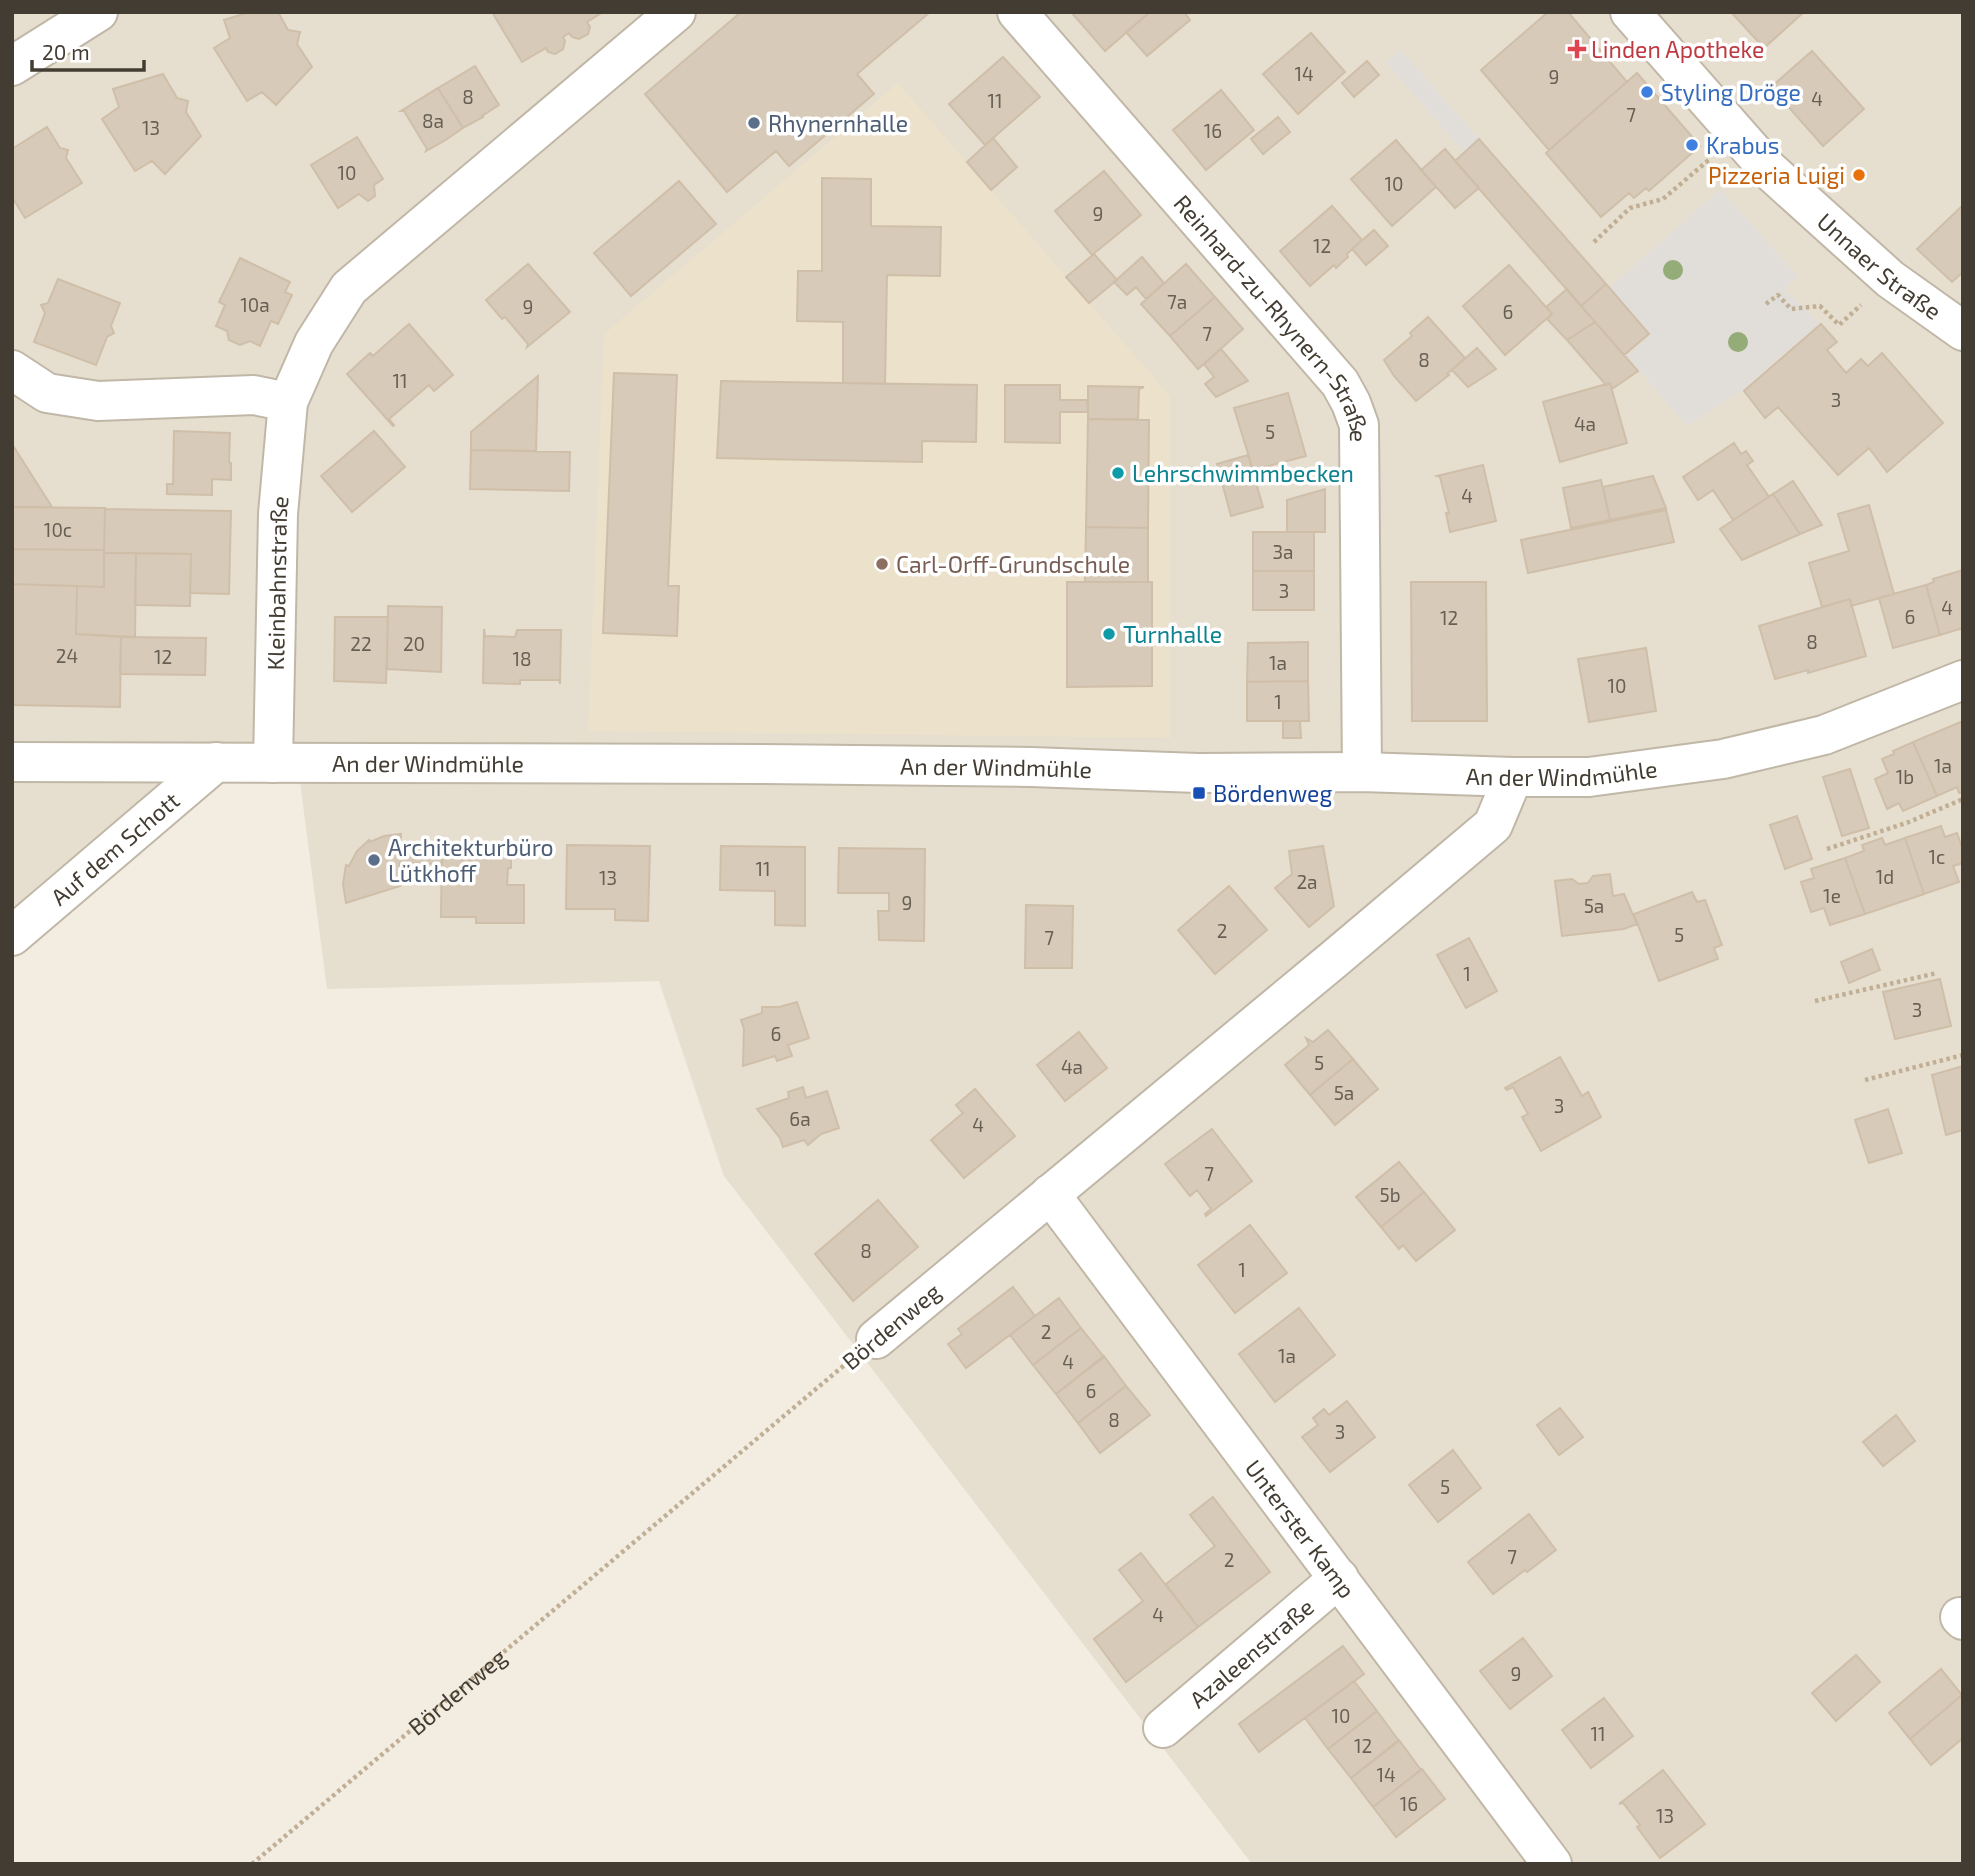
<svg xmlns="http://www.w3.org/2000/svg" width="1975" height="1876" viewBox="0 0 1975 1876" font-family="'Exo 2',sans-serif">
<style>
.residential{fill:#e6decf}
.education{fill:#ece1ca}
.parking{fill:#e1deda}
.building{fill:#d7cab9;stroke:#cfbfa9;stroke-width:2}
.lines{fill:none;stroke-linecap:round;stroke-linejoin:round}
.minor-casing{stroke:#c0b7a7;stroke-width:42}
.path{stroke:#c0af94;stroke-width:4.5;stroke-dasharray:3.5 3.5;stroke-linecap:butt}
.minor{stroke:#fff;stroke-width:38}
.tree{fill:#93ac78}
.health-dot{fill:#e0444e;stroke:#fff;stroke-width:2.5}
.shop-dot{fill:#3f7fe0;stroke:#fff;stroke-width:2.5}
.service-dot{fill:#5c6f8a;stroke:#fff;stroke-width:2.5}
.food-dot{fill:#e8710a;stroke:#fff;stroke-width:2.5}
.culture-dot{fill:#0f9aa8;stroke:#fff;stroke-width:2.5}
.education-dot{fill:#8d6e63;stroke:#fff;stroke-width:2.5}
.transit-dot{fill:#1a4fb4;stroke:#fff;stroke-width:2.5}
.labels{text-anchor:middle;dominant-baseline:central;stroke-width:7;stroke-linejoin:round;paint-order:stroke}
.number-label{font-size:19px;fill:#686054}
.health-label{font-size:23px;fill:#be3a42;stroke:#fff;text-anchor:start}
.shop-label{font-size:23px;fill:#366cbe;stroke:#fff;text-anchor:start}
.service-label{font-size:23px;fill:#4e5e75;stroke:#fff;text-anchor:start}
.food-label{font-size:23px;fill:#c56008;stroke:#fff;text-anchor:end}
.street-label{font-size:23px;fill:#433c32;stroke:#fff}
.culture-label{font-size:23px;fill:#0d838f;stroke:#fff;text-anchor:start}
.education-label{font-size:23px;fill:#785e54;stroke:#fff;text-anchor:start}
.transit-label{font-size:23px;fill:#164399;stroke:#fff;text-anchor:start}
</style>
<rect width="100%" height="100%" fill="#f2ece1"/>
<path class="residential" d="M12,12h1951v1852h-711l-528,-688 -65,-195 -332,8 -28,-215 -90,5 -197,166z"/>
<path class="education" d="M898,83l272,313v342l-582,-7 16,-397z"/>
<path class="parking" d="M1401,50l78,89 -15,13 -78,-89z
M1720,189l78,87 -14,13 36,34 -78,67 -55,36 -60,-70 24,-21 -42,-47z"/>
<path class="building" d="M250,12h28l10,18 12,2 -3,12 15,23 -36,38 -14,-13 -15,9 -33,-53 16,-10 -6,-18z
M492,12h111l-16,10 3,5 -2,7 -9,5 -7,-2 -3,-4 -6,4 2,4 -2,8 -8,5 -7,-2 -2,-4 -24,14z
M741,12h189l-73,62 17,20 -85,72 -13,-15 -49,41 -82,-98z
M1071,12h79l-45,39z
M1150,12h34l6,8 -43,36 -21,-24z
M1548,12h20l59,70 -78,68 -68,-80z
M1731,12h73l-40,36z
M1311,33l34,39 -47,42 -35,-40z
M1812,51l52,58 -41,37 -52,-59z
M1003,57l37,40 -55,48 -36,-41z
M1367,61l12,14 -25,22 -12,-14z
M475,66l24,39 -17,11 1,1 -20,11 -25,-40z
M1637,73l63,73 -51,45 -3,-3 -12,10 -5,-5 -28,24 -55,-64z
M163,74l14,24 11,3 -2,11 15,24 -36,38 -13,-13 -17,10 -33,-52 17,-12 -6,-18z
M438,88l25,40 -19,13 -18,10 1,-2 -23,-38h-3z
M1221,90l33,40 -48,40 -33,-40z
M1278,117l12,15 -27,22 -12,-15z
M47,127l13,21 8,2 -2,8 16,25 -57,35 -13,-21v-48z
M357,137l26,42 -9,6 1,11 -7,5 -9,-7 -21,14 -27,-43z
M993,138l24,29 -26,23 -24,-28z
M1479,139l127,145 -25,22 -126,-145z
M1396,140l40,47 -44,39 -41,-47z
M1445,149l34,39 -24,20 -34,-38z
M1104,171l37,44 -49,40 -37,-44z
M822,178l49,1v47l70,1 -1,49 -53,-1 -2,109 -42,-1v-61l-46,-1 1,-50h24z
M679,181l37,43 -85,72 -37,-43z
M1963,205v67l-11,10 -35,-33z
M1332,206l30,34 -15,14 1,3 -12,11 -2,-3 -24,21 -30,-35z
M1374,230l14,16 -22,19 -14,-16z
M1094,254l23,26 -28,23 -23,-26z
M1142,257l22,26 -18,16 -10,-12 -9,8 -13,-13z
M240,258l50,24 -5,10 7,3 -14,29 -7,-3 -11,25 -10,-5 -10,4 -11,-5 -2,-9 -11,-5 9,-21 -6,-3z
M528,264l42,48 -43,35 1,-3 -23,-27 -3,2 -16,-19z
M1186,264l29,33 -45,39 -29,-32z
M1509,265l43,49 -47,41 -42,-49z
M58,279l62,24 -9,23 3,7 -7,4 -11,28 -62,-23 11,-29 -4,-8 7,-2z
M1606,284l43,50 -25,21 -43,-49z
M1567,289l28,33 -28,18 -20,-21 5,-5 -6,-7z
M1215,297l28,32 -45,40 -28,-33z
M1428,317l37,41 -18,16 2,1 -33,26 -22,-25 -10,-16 28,-24 -2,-3z
M1595,322l43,49 -26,18 -2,-6 -4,2 -39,-45z
M409,324l44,51 -19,16 -5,-6 -40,34 5,6 -1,1 -46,-52 23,-21 3,3z
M1821,324l16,18 -10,8 19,23 15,-14 7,7 14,-13 61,70 -56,49 -18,-24 -31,27 -60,-68 -13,11 -21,-27z
M1477,348l19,21 -28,18 -16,-17z
M1221,349l27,32 -32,16 -11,-13 9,-7 -10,-13z
M614,373l63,2 -9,211h11l-2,50 -74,-3z
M538,376l-2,75 -65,-1v-18z
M721,381l256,4 -1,57 -54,-1v21l-205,-4z
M1610,383l17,60 -67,19 -17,-60z
M1005,385h55v15h27l1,12h-28v31l-55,-1z
M1088,386l56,1 -5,2 -1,30h-50z
M1288,393l18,63 -53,14 -19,-62z
M1088,419l61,1 -1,108 -62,-1z
M174,431l56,2 -1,29 2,1v17l-19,-1v16l-45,-1v-10h6z
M374,431l31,36 -53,45 -31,-36z
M1734,443l7,11 5,-3 7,10 -6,4 22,32 -36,23 -20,-30 -15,10 -15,-23z
M12,444l40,63h-40z
M471,450l99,2 -1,39 -99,-2z
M1248,455l15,52 -32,9 -14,-52z
M1483,465l13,56 -46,11 -4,-19h3l-9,-36 -3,-1z
M1653,476l13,32 -56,12 -7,-33z
M1601,480l9,40 -39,8 -8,-40z
M1793,481l29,44 -22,9 -27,-40z
M1325,489v43h-38v-32z
M1773,494l27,40 -58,26 -22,-31z
M1869,505l25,89 -43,12 -1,-7 -28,8 -13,-44 40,-12 -11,-37z
M12,507l93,1 -1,42 -92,-1z
M105,509l126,2 -2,83 -39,-1 1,-39 -87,-1z
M1666,510l8,32 -146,31 -7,-33z
M1086,527l62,1v54h-63z
M1253,532h61v39h-61z
M12,549l92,1v37l-92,-3z
M104,553h32l-1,84 -59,-3 1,-48 27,1z
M136,553l55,1 -1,52 -55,-1z
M1963,570v58l-23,7 -14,-50 8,-3 -1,-3z
M1253,571h61v39h-61z
M1067,582h85v104l-85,1z
M1411,582h75l1,139h-75z
M12,584l65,2 -1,48 45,3 -1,70 -108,-2z
M1926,585l14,50 -47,13 -14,-50z
M1850,599l16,57 -58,17v-3l-33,9 -16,-53z
M388,606l54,1 -1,65 -54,-3z
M335,617h53l-2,66 -52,-2z
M484,629l1,7 30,1 2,-7h44l-1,54 -1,-4h-39v4l-37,-1z
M121,637l85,1 -1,37 -85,-1z
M1308,642v39l-61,1 1,-39z
M1646,648l10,63 -67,11 -11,-63z
M1308,681l1,40h-62v-39z
M1283,721h17l1,17h-18z
M1963,721v71l-4,1 -2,-6 -20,9 -24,-54z
M1913,742l24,54 -34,15 -4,-8 -12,6 -12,-30 13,-6 -6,-14 12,-5 -1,-3z
M1850,769l19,59 -27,8 -19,-59z
M1797,816l15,43 -27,10 -15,-44z
M1941,826l4,11 12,-4 6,17v13l-10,3 6,16 -35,12 -19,-56z
M401,834l-1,14h12v-5l19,1 -1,4h12v16l-42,-1v23l-54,17 -3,-19 3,-19 3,1 8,-15 12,-11 1,2 14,-6z
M1882,838l3,7 20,-7 19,56 -59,20 -20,-56 19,-7 -2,-6z
M442,844h51v5l18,1v18h-3l-1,17h17v38h-48v-6h-35z
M567,845l83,1 -2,75 -33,-1v-11h-49z
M721,846l84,1v79l-30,-1v-34l-55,-1z
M1323,846l11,60 -25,21 -34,-39 17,-14 -3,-23z
M839,848l86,1 -1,92 -45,-1 -1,-29h11v-18h-51z
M1845,858l20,56 -35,11 -6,-17 -13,4 -10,-30 13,-4 -3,-9z
M1610,874l3,22 11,-2 13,30 -13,5 -62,7 -7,-55 17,-2 7,5 9,-1 5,-7z
M1229,886l38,44 -52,44 -37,-44z
M1692,892l5,10 8,-2 17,45 -8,3 4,11 -59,22 -25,-67z
M1026,905l47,1 -1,62h-47z
M1469,938l28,53 -31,17 -29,-53z
M1872,949l8,21 -31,13 -8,-21z
M1940,979l11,47 -56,13 -12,-47z
M797,1002l12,36 -21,7 4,11 -15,5 -2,-5 -32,10 1,-37 -3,-9 21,-7v-6h17z
M1328,1030l25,29 -43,36 -25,-30 24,-20 -3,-7 7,4z
M1079,1032l28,36 -42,33 -28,-36z
M1560,1057l22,39 6,-4 13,25 -60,34 -19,-34 6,-3 -15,-27 -6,3 -2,-2z
M1353,1059l25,30 -43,36 -25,-30z
M1963,1066v64l-17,5 -14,-60z
M803,1087l3,11 21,-7 12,37 -18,6 -13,11 -4,-5 -21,7 -3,-9 -23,-29 32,-11 -1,-6z
M975,1089l40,47 -51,42 -33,-38 32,-27 -7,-8z
M1888,1109l14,44 -33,10 -14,-43z
M1212,1129l40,52 -46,35 -1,-2 6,-5 -14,-19 -7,6 -25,-32z
M1399,1162l25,30 -43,35 -25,-30z
M1424,1192l31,38 -39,31 -13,-16 -4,4 -18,-22z
M878,1200l40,47 -65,54 -38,-47z
M1250,1225l37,48 -52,40 -37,-48z
M1013,1287l22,29 -69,52 -18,-24 14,-10 -4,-5z
M1059,1298l22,30 -48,37 -23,-30z
M1299,1308l36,47 -60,47 -36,-48z
M1081,1328l23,29 -48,37 -23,-29z
M1104,1356l22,30 -48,37 -22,-29z
M1126,1386l24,29 -50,38 -22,-30z
M1347,1401l28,36 -45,35 -28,-35 16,-12 -5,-7 11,-9 5,6z
M1560,1408l23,29 -24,18 -22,-30z
M1896,1415l19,26 -32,25 -20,-24z
M1453,1450l28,38 -43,34 -29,-37z
M1213,1497l57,75 -72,55 -32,-43 49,-38 -25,-31z
M1529,1514l27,36 -29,22 -2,-2 -32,24 -25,-32z
M1141,1553l57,74 -72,55 -32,-43 49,-38 -24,-31z
M1523,1638l29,38 -42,33 -30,-38z
M1343,1646l21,28 -105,78 -20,-28z
M1856,1655l24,27 -44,39 -24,-28z
M1941,1669l21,26 -52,44 -21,-26z
M1354,1681l23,30 -49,38 -23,-31z
M1962,1695l1,43 -32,27 -21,-26z
M1604,1698l29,38 -42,32 -29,-38z
M1377,1711l22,30 -48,37 -23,-29z
M1399,1740l22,30 -48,37 -22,-29z
M1422,1769l23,30 -49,38 -23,-30z
M1663,1770l42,54 -45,34 -23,-31 3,-2 -17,-22 -4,1z"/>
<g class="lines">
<defs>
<g id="minor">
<path id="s2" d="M1017,12l323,371 11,20 8,22 3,347"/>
<path id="s3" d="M1630,12l138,157 122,110 73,52"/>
<path d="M12,66l86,-54"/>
<path d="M12,370l35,23 51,8 156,-6 34,7"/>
<path id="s4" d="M12,762l752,2 267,3 167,6 164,-1 151,5h76l134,-18 101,-24 139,-55"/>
<path id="s5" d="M273,763l5,-249 10,-112 26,-59 35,-55 327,-276"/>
<path id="s6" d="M12,936l204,-174"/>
<path id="s7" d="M1050,1194l502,670"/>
<path d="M876,1339l457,-379 160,-135 20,-48"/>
<path d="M1960,1617l3,3"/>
<path id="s8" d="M1163,1728l176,-150"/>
</g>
</defs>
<use href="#minor" class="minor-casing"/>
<g class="path">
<path d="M1594,242l36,-34 33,-9 48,-41"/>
<path d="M1766,304l12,-9 13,14 29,-3 19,19 22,-20"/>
<path d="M1827,849l82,-27 54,-23"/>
<path d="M1815,1001l122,-28"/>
<path d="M1865,1080l98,-25"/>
<path id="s1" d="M252,1864l596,-502"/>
</g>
<use href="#minor" class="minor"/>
</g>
<g class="tree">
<circle cx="1673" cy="270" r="10"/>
<circle cx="1738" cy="342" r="10"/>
</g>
<path class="health-dot" d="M1573.5 38.5h7v7h7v7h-7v7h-7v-7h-7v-7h7z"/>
<g class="shop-dot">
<circle cx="1647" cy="92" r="7"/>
<circle cx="1692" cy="145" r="7"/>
</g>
<g class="service-dot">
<circle cx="754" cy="123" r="7"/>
<circle cx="374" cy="860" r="7"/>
</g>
<circle class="food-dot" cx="1859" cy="175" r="7"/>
<g class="culture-dot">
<circle cx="1118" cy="473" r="7"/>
<circle cx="1109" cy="634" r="7"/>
</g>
<circle class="education-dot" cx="882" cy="564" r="7"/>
<rect class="transit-dot" x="1192" y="786" width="14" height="14" rx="3.5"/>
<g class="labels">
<g class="number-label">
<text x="1304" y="73">14</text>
<text x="1554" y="76">9</text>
<text x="468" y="96">8</text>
<text x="1817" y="98">4</text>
<text x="995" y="100">11</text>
<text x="1631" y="114">7</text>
<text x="433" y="120">8a</text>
<text x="151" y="127">13</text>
<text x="1213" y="130">16</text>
<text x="347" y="172">10</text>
<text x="1394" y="183">10</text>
<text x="1098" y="213">9</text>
<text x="1322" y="245">12</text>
<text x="1177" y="301">7a</text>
<text x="255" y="304">10a</text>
<text x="528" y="306">9</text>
<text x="1508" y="311">6</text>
<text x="1207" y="333">7</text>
<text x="1424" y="359">8</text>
<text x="400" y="380">11</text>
<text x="1836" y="399">3</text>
<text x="1585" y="423">4a</text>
<text x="1270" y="431">5</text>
<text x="1467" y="495">4</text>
<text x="58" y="529">10c</text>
<text x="1283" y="551">3a</text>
<text x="1284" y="590">3</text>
<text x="1947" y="607">4</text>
<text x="1910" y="616">6</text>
<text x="1449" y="617">12</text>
<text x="1812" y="641">8</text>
<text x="361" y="643">22</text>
<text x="414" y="643">20</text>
<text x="67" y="655">24</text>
<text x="163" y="656">12</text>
<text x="522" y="658">18</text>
<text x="1278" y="662">1a</text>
<text x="1617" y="685">10</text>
<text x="1278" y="701">1</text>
<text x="1943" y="765">1a</text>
<text x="1905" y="776">1b</text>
<text x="1937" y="856">1c</text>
<text x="763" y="868">11</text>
<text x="1885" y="876">1d</text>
<text x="608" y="877">13</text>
<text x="1307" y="881">2a</text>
<text x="1832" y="895">1e</text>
<text x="907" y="902">9</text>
<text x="1594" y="905">5a</text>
<text x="1222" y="930">2</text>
<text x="1679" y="934">5</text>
<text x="1049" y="937">7</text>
<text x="1467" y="973">1</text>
<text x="1917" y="1009">3</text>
<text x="776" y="1033">6</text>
<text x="1319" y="1062">5</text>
<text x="1072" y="1066">4a</text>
<text x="1344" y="1092">5a</text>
<text x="1559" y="1105">3</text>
<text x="800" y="1118">6a</text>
<text x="978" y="1124">4</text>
<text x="1209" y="1173">7</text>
<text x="1390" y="1194">5b</text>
<text x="866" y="1250">8</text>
<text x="1242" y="1269">1</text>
<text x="1046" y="1331">2</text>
<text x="1287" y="1355">1a</text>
<text x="1068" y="1361">4</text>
<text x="1091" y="1390">6</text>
<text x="1114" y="1419">8</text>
<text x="1340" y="1431">3</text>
<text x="1445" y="1486">5</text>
<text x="1512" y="1556">7</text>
<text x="1229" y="1559">2</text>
<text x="1158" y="1614">4</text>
<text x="1516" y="1673">9</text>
<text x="1341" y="1715">10</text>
<text x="1598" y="1733">11</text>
<text x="1363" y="1745">12</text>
<text x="1386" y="1774">14</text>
<text x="1409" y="1803">16</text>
<text x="1665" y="1815">13</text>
</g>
<g class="health-label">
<text x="1591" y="49">Linden Apotheke</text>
</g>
<g class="shop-label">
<text x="1661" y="92">Styling Dröge</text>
<text x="1706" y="145">Krabus</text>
</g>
<g class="service-label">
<text x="768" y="123">Rhynernhalle</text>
<text x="388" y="847">Architekturbüro<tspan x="388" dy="26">Lütkhoff</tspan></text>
</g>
<g class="food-label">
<text x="1845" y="175">Pizzeria Luigi</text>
</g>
<g class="street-label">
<text stroke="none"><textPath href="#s3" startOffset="357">Unnaer Straße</textPath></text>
<text stroke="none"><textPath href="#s2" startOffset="401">Reinhard-zu-Rhynern-Straße</textPath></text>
<text stroke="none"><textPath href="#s5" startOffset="180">Kleinbahnstraße</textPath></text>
<text stroke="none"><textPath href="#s4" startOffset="416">An der Windmühle</textPath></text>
<text stroke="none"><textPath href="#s4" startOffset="984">An der Windmühle</textPath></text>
<text stroke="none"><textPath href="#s4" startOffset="1550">An der Windmühle</textPath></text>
<text stroke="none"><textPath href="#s6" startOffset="135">Auf dem Schott</textPath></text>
<text transform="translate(891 1326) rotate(-40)">Bördenweg</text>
<text stroke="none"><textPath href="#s7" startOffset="418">Unterster Kamp</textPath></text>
<text stroke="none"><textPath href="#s8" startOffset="116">Azaleenstraße</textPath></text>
<text stroke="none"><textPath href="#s1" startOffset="268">Bördenweg</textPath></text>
</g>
<g class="culture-label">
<text x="1132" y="473">Lehrschwimmbecken</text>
<text x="1123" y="634">Turnhalle</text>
</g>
<g class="education-label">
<text x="896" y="564">Carl-Orff-Grundschule</text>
</g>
<g class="transit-label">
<text x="1213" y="793">Bördenweg</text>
</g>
</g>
<rect width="1975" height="1876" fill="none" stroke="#433c32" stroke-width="28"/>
<path d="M32 60v10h112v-10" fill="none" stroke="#433c32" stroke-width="3.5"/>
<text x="42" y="60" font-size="21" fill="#433c32" stroke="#ffffff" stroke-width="5" paint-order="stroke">20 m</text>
</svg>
